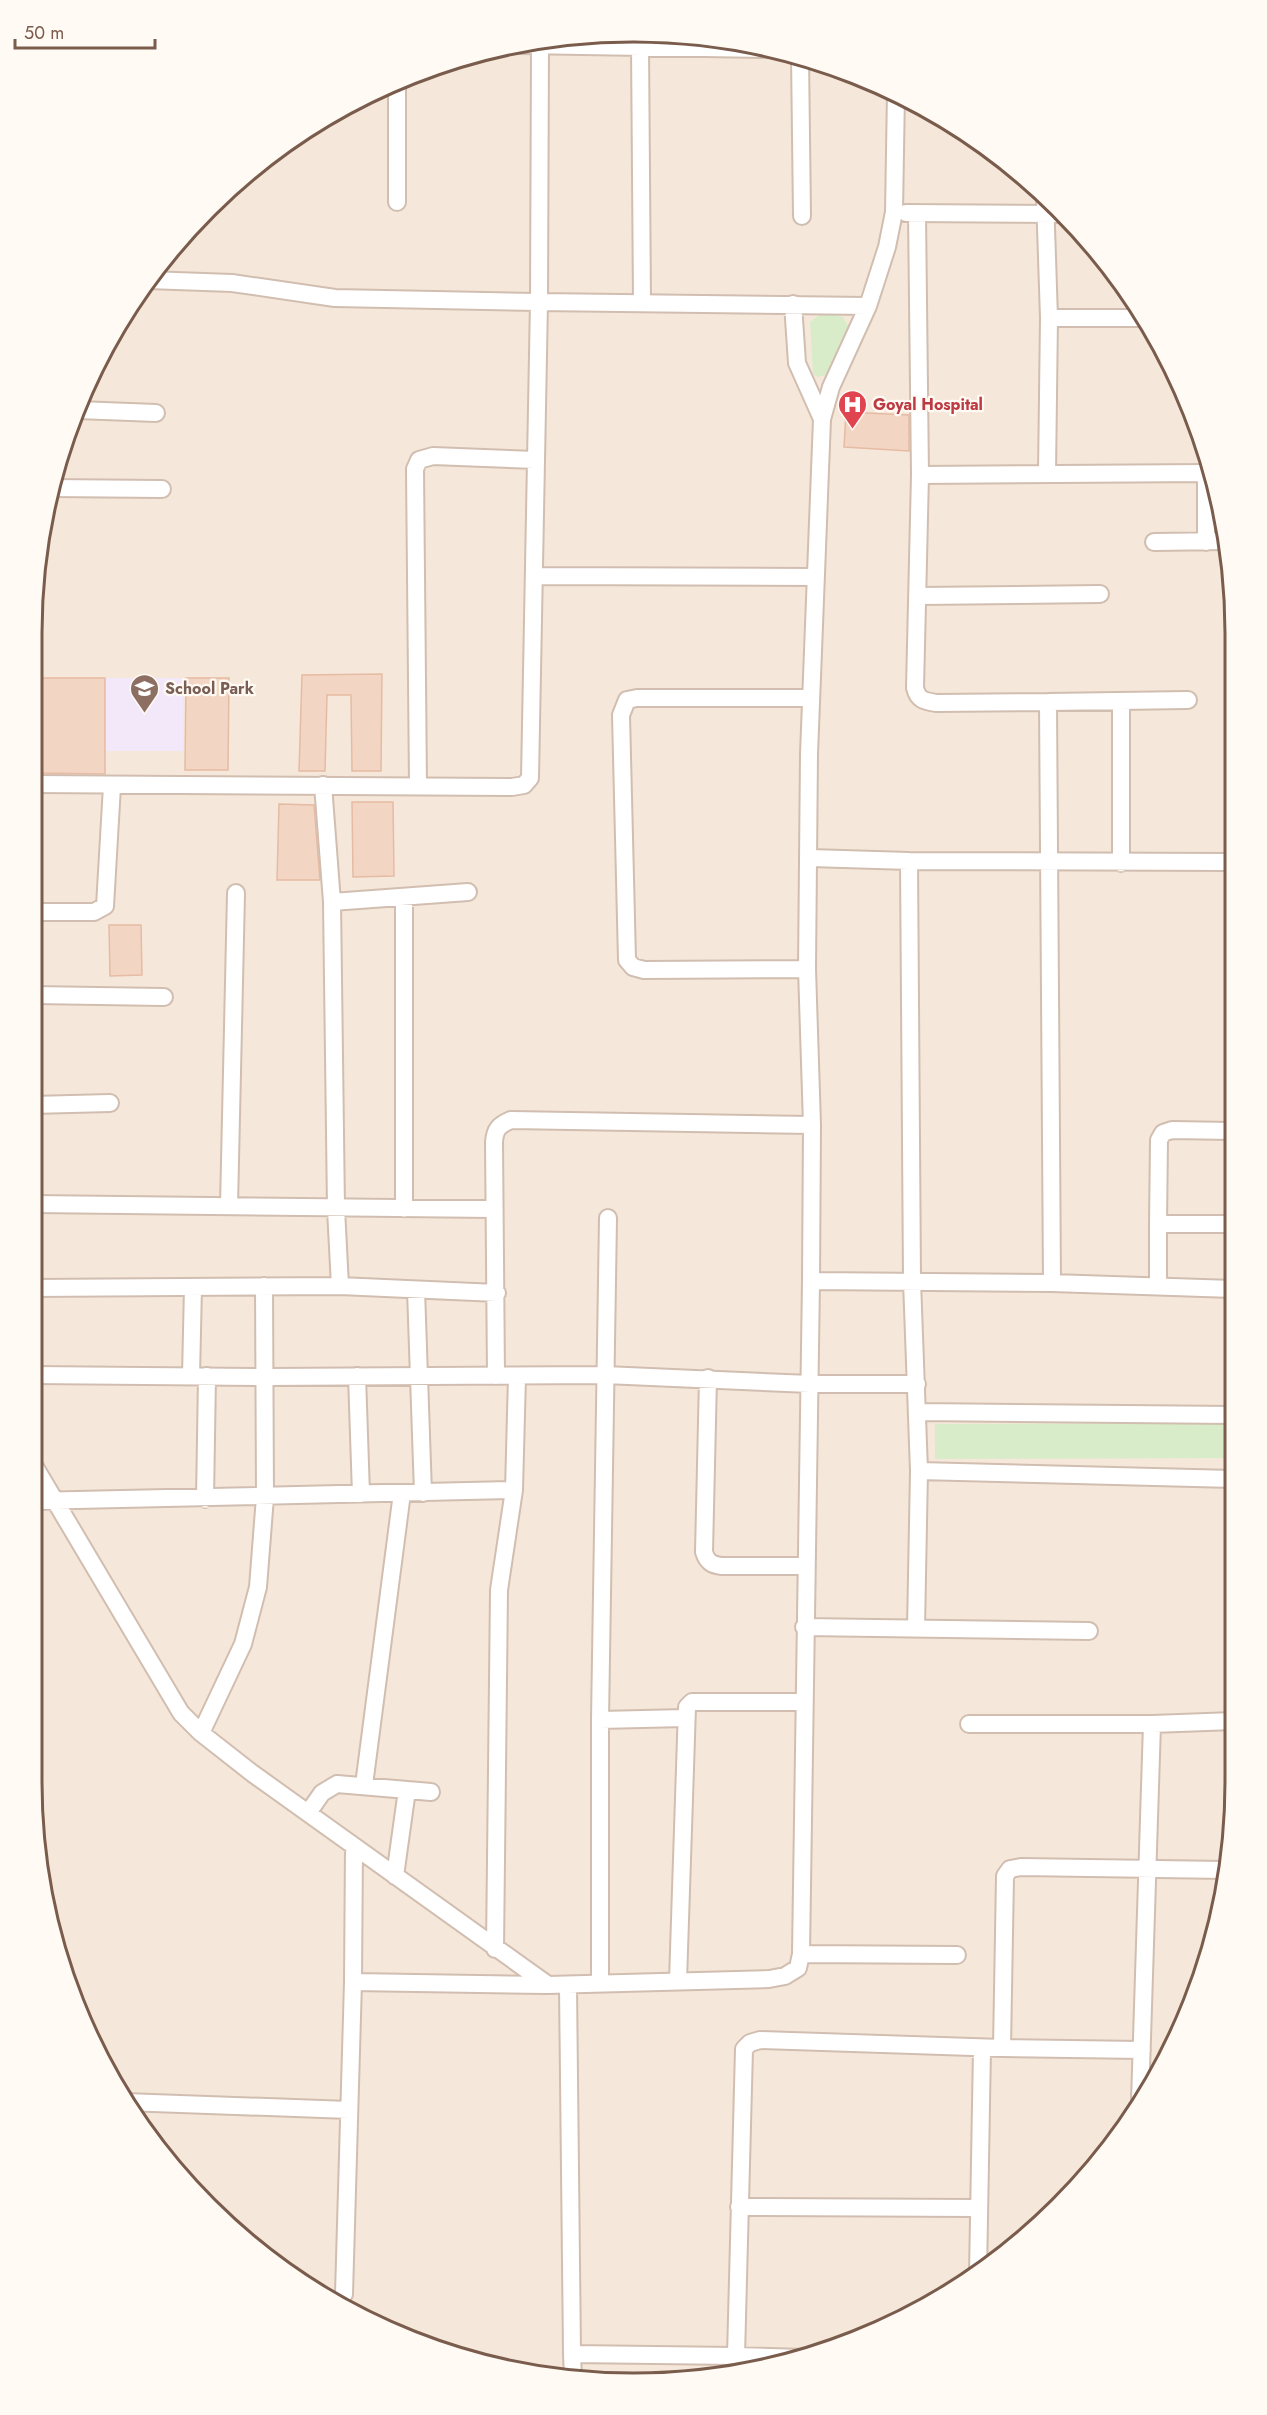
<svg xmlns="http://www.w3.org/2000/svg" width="1267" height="2415" viewBox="0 0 1267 2415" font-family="Jost,sans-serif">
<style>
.residential{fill:#f5e8da}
.education{fill:#f3e8fa}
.green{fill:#d8ecc9}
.building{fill:#f3d5c3;stroke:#e6bba3;stroke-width:1.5}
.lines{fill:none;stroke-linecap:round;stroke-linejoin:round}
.minor-casing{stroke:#d1beb0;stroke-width:20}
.minor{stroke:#fff;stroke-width:16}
.labels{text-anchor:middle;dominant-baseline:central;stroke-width:4.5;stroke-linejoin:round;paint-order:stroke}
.health-label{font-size:16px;font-weight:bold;fill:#be3a42;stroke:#fffaf3;text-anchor:start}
.education-label{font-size:16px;font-weight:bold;fill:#785e54;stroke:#fffaf3;text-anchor:start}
.rim{fill:none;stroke:#7a5c4d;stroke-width:3}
</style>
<rect width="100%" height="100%" fill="#fdf6ec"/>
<path class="residential" d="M673,33l117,19 110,42 130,87 81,86 79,136 40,152 4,1266 -19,116 -42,111 -62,100 -52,59 -91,75 -104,56 -75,25 -116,19h-79l-116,-19 -75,-25 -104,-56 -63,-48 -80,-86 -44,-66 -48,-107 -21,-76 -11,-117 1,-1188 19,-117 42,-110 62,-100 81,-86 96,-69 107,-49 115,-26z"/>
<path class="education" d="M105,678h78v73h-78z"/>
<path class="green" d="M832,314l11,3 5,9 -22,49 -8,2 -5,-3 -3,-52 9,-7z
M1233,1423v35l-298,1v-35z"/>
<path class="building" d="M846,412l63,3v36l-65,-4z
M382,674l-1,97h-29l-1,-76h-24l-2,76h-26l3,-96z
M39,678h66v96l-68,-1z
M186,678h43l-1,92h-43z
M352,802h41l1,74 -41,1z
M279,804l35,1 6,75h-43z
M109,925h32l1,50 -32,1z"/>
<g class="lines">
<defs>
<path id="minor" d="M521,45l249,4
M640,45l2,257
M800,56l2,160
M397,83v119
M896,92l-2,120 -7,35 -19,59 -37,81 -9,32 -13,335 -2,215 5,156 -1,156 241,2 181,6
M1045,197l4,121 -2,155
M906,213l155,1
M917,213l3,262 -5,213c3,12 9,13 21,15l112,-1 4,581
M148,280l84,3 103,15 204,4 1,-258
M793,304l4,59 25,56
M1049,318h91
M78,410l78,3
M1206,473v69
M920,475l288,-2
M50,488l112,1
M1154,542l73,-1
M534,576l282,1
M919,596l181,-2
M1121,701v162
M1048,702l140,-2
M33,784l479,3 12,-2 6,-7 9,-476 329,4
M323,785l9,117
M418,785l-3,-316 4,-9 14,-4 102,4
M810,858l99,3 322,1
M909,861l3,420 7,190 -3,157
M32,912h62l11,-6 7,-120
M807,969l-163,1 -11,-3 -6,-7 -6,-245 6,-15 10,-2h174
M32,995l132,2
M32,1105l78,-2
M32,1204l461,5
M229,1206l7,-313
M404,1209v-312
M1158,1224l1,-84 4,-7 9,-3 60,1
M340,1286l-4,-77 -4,-307 136,-10
M1158,1286v-62h74
M32,1288l308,-2 157,7
M416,1290l7,203
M32,1375l235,2 338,-2 205,9h107
M191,1376l2,-89
M357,1376l4,118
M496,1376l-2,-234c1,-13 5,-17 17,-22l301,5
M708,1378l-4,174c3,10 8,13 18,14h84
M918,1412l315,3
M32,1462l149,251 20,20 51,40 296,212 221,-6 16,-3 13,-8 3,-14 10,-673
M919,1471l314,8
M205,1499l2,-123
M32,1501l482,-11 3,-114
M804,1627l285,4
M600,1720l85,-2
M969,1724h183
M201,1733l42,-89 15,-57 7,-90 -1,-211
M364,1785l38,-292
M308,1813l14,-20 15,-9 94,8
M395,1876l12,-86
M495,1949l4,-359 15,-100
M801,1954l156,1
M678,1981l9,-274 5,-5h111
M353,1982l194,3
M600,1984v-264l8,-502
M568,1985l4,369
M1142,2050l-140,-2 3,-172 5,-7 11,-2 205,3
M1140,2101l12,-377 82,-3
M125,2102l224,8
M739,2207l240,1
M978,2274l4,-226
M339,2303l5,-9 9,-312 1,-135
M803,2358l-67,-2 8,-307 6,-6 10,-3 242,8
M573,2379l-1,-25 164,2"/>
</defs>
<use href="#minor" class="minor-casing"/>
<use href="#minor" class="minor"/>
</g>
<defs>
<symbol id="hospital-pin" viewBox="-11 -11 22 30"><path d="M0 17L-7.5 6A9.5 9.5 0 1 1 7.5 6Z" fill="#e0444e" stroke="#fffaf3"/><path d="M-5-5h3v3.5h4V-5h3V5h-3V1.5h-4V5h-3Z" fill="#fff"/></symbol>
<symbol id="school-pin" viewBox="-11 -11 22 30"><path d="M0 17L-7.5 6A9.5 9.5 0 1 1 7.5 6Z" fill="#8d6e63" stroke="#fffaf3"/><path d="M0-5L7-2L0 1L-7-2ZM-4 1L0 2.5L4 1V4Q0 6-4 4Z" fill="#fff"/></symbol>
</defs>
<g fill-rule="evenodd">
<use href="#hospital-pin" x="836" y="388" width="33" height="45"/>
<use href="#school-pin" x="128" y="672" width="33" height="45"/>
</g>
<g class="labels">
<g class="health-label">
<text x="873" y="404">Goyal Hospital</text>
</g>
<g class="education-label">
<text x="165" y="688">School Park</text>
</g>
</g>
<path d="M0 0H1267V2415H0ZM633 42H634A591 591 0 0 1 1225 633V1782A591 591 0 0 1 634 2373H633A591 591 0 0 1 42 1782V633A591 591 0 0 1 633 42Z" fill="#fffaf3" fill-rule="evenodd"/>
<path class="rim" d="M633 42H634A591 591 0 0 1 1225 633V1782A591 591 0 0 1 634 2373H633A591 591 0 0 1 42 1782V633A591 591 0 0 1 633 42Z"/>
<path d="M15 39v9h140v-9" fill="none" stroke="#7a5c4d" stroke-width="3"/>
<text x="24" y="39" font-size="18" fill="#7a5c4d" stroke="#fffaf3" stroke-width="4.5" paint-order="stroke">50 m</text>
</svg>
